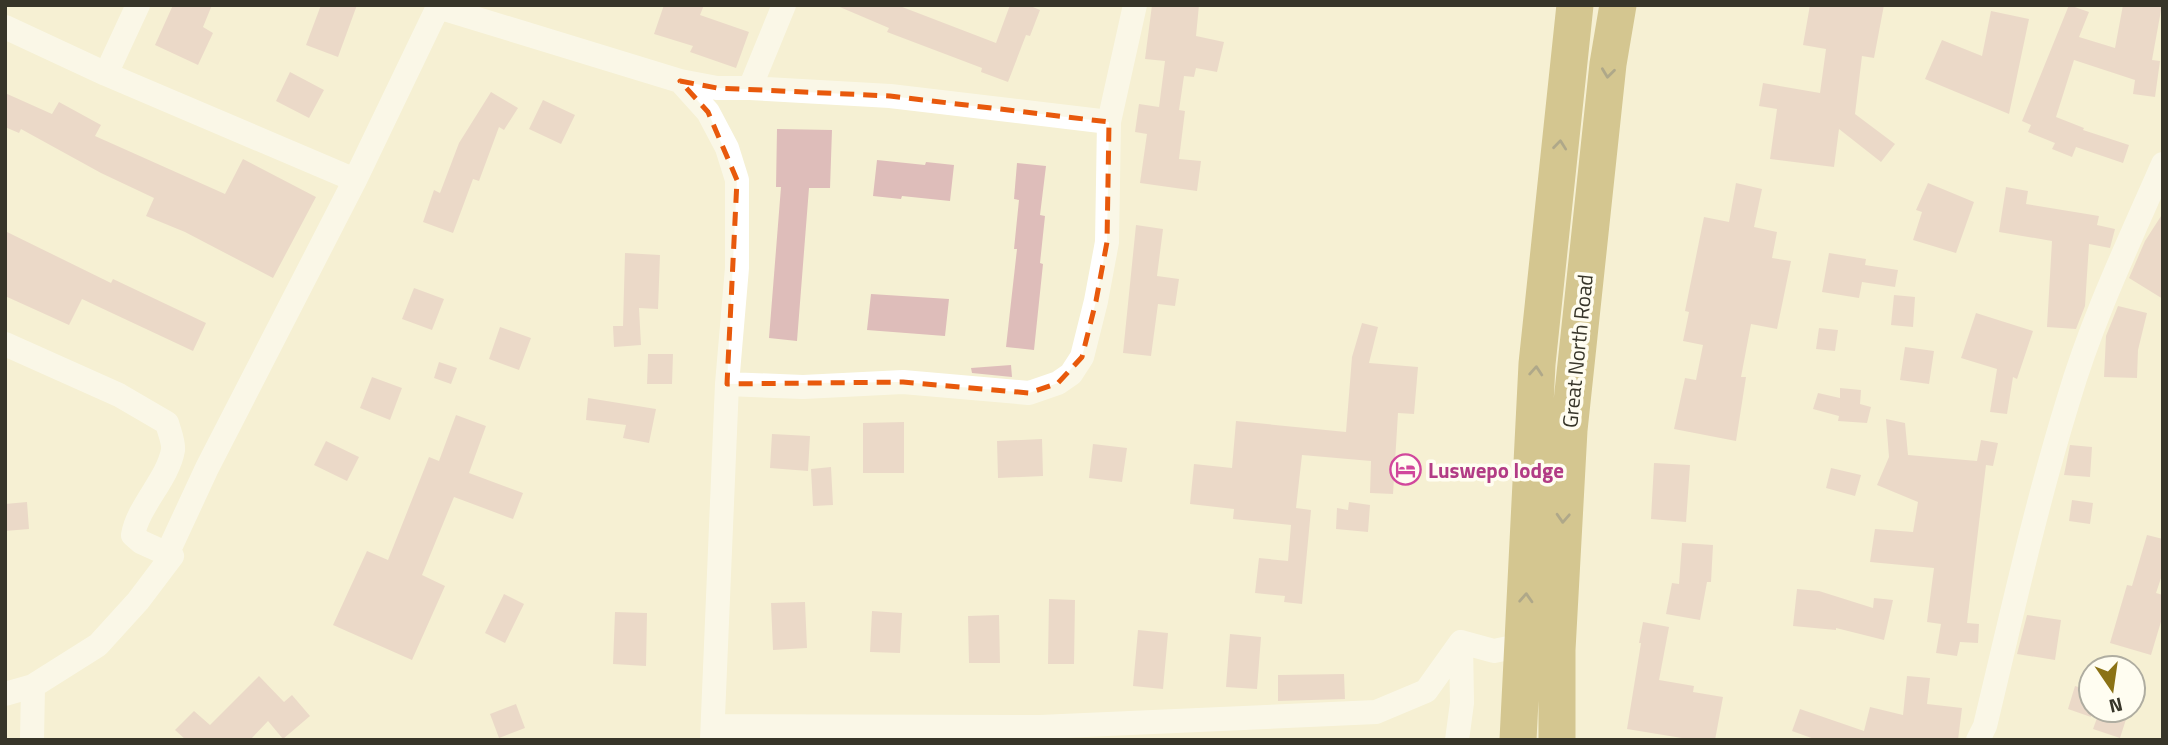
<svg xmlns="http://www.w3.org/2000/svg" width="2168" height="745" viewBox="0 0 2168 745" font-family="'Titillium Web',sans-serif">
<style>
.building{fill:#debdba}
.lines{fill:none;stroke-linecap:round;stroke-linejoin:round}
.minor{stroke:#fff;stroke-width:24}
.highway{stroke:#ab923f;stroke-width:37}
.oneway{stroke:#5a5130}
.marked{fill:none;stroke:#e8590c;stroke-width:5;stroke-dasharray:14 9;stroke-linejoin:round}
.labels{text-anchor:middle;dominant-baseline:central;stroke-width:7;stroke-linejoin:round;paint-order:stroke}
.street-label{font-size:21px;fill:#373529;stroke:#fffdf1}
.hotel-label{font-size:21px;font-weight:bold;fill:#b23c85;stroke:#fffdf1;text-anchor:start}
</style>
<rect width="100%" height="100%" fill="#f5f0d3"/>
<path class="building" d="M173,5h39l-9,22 10,6 -15,32 -43,-20z
M321,5h36l-19,52 -32,-12z
M664,5h40l-4,10 49,17 -13,36 -46,-16 3,-6 -39,-12z
M835,5h62l99,38 14,-38h18l12,5 -10,26 -4,-1 -18,47 -27,-10 1,-4 -95,-36 2,-4z
M1152,5h47l-3,31 28,6 -7,30 -21,-4 -2,9 -10,-1 -5,34 6,1 -6,48 22,2 -4,30 -57,-8 7,-49 -12,-2 4,-28 20,3 6,-46 -20,-2z
M1810,5h74l-10,53 -12,-2 -7,58 40,30 -14,18 -42,-33 -5,38 -64,-8 7,-50 -18,-3 4,-23 57,10 6,-44 -23,-4z
M2069,5l20,7 -10,25 36,11 8,-43h39l-10,55 8,1 -5,36 -22,-3 2,-14 -61,-20 -18,57 28,11 -1,2 46,15 -6,18 -47,-16 -4,10 -20,-8 3,-6 -27,-11 3,-7 -9,-4z
M1991,11l38,8 -20,95 -84,-35 17,-39 40,16z
M290,72l34,18 -15,28 -33,-17z
M491,92l27,16 -14,22 -5,-3 -20,54 -6,-2 -20,54 -30,-11 11,-32 6,3 19,-50z
M5,93l47,21 7,-12 42,23 -6,11 130,58 18,-35 73,38 -43,81 -88,-46 -39,-16 8,-18 -53,-25 -80,-44 -2,4 -14,-6z
M543,100l32,15 -14,29 -32,-15z
M777,129l55,1 -2,58h-21l-12,153 -28,-3 12,-151h-5z
M877,160l48,5 1,-3 28,3 -4,36 -48,-5 -1,3 -28,-3z
M1017,163l29,3 -6,49 5,1 -5,47 3,1 -9,86 -28,-3 11,-98h-3l5,-49 -5,-1z
M1736,183l26,6 -8,38 23,5 -5,26 19,3 -14,68 -26,-5 -10,53h5l-10,64 -62,-12 11,-51 11,2 7,-35 -20,-4 6,-29 -4,-1 19,-94 25,5z
M1928,183l46,19 -18,51 -43,-13 9,-28 -6,-2z
M2006,187l22,4 -2,13 73,12 -2,9 18,4 -5,19 -21,-4 -4,62 -9,23 -29,-2 5,-86 -53,-9z
M2163,213v86l-34,-21 16,-37z
M1136,225l27,4 -6,47 22,3 -4,27 -17,-2 -7,52 -28,-3z
M5,231l106,52 2,-4 93,44 -13,28 -111,-52 -13,26 -64,-29z
M625,253l35,2 -2,54 -19,-1 2,37 -27,2 -1,-21h10z
M1829,253l37,6 -1,6 33,5 -3,17 -33,-5 -3,16 -37,-6z
M414,288l30,11 -12,31 -30,-11z
M871,294l78,5 -4,37 -78,-6z
M1894,295l21,2 -2,30 -22,-2z
M2118,306l29,7 -9,37 -1,28 -33,-1 2,-41z
M1976,313l57,18 -16,48 -4,-2 -6,37 -17,-2 7,-43 -36,-11z
M1362,323l16,4 -9,36 49,4 -4,47 -16,-1 -5,81 -23,-1 1,-32 -69,-6 -6,53 15,2 -9,94 -18,-2 1,-6 -30,-3 4,-35 29,3 3,-36 -58,-6 1,-10 -44,-5 4,-40 38,4 4,-47 110,11 6,-75z
M500,327l31,11 -12,32 -30,-11z
M1819,328l19,2 -3,21 -19,-2z
M1905,347l29,4 -5,33 -29,-4z
M648,354h25l-1,30h-25z
M439,362l18,6 -6,16 -17,-6z
M1011,365l1,12 -40,-4 -1,-5z
M372,377l30,11 -12,32 -30,-12z
M1840,388l21,2 -1,14 11,3 -4,16 -29,-2 1,-5 -26,-7 5,-16 22,5z
M588,398l68,11 -7,34 -26,-5 3,-13 -40,-5z
M456,415l30,11 -17,47 54,20 -10,26 -59,-22 -32,78 23,11 -33,74 -79,-35 34,-74 21,9 41,-103 10,4z
M1886,419l19,4 3,32 69,6 4,-21 17,3 -5,23 -7,-1 -19,158 12,1 -1,19 -18,-1 -3,14 -21,-3 5,-29 -14,-2 7,-54 -64,-6 5,-33 38,3 5,-30 -41,-17 12,-28z
M904,422v51h-41v-50z
M772,434l38,2 -2,35 -38,-3z
M1042,439l1,37 -45,2 -1,-37z
M326,441l33,16 -12,24 -33,-16z
M1093,444l34,4 -5,34 -33,-4z
M2070,445l22,2 -2,30 -26,-2z
M1654,463l36,2 -4,57 -35,-3z
M831,467l2,38 -20,1 -2,-37z
M1831,468l30,7 -6,21 -29,-8z
M2072,500l21,3 -3,21 -21,-3z
M27,502l2,27 -24,2v-27z
M1349,502l21,3 -2,27 -32,-3 1,-21 11,2z
M2147,535l16,4v33l-7,21 7,2v20l-12,40 -41,-12 17,-58 5,1z
M1682,543l31,2 -2,37h-4l-7,38 -34,-6 6,-31 7,1z
M1797,589l22,2 54,17 1,-10 19,2 -9,40 -48,-12v2l-43,-4z
M504,594l20,10 -19,39 -20,-10z
M1049,599l26,1 -1,64h-26z
M805,602l2,46 -34,2 -2,-47z
M872,611l30,2 -2,40 -30,-1z
M615,612l32,1 -1,53 -33,-2z
M999,615l1,48h-31l-1,-47z
M2027,615l34,5 -6,40 -38,-6z
M1643,622l26,5 -10,53 35,6 -1,6 30,5 -8,43h-21l-67,-11 14,-86h-2z
M1138,630l30,3 -5,56 -30,-3z
M1230,634l31,3 -4,52 -31,-2z
M1344,674l1,25 -67,2v-26z
M259,676l25,26 8,-7 18,21 -27,23 -15,-18 -18,19h-64l-11,-10 19,-19 16,14z
M1907,676l23,2 -3,26 35,4 -4,32h-141l-25,-9 8,-22 64,22 6,-24 33,8z
M2075,686l16,5v26l-23,-8z
M516,704l9,24 -26,10 -9,-24z
M2100,710h29l-9,28 -27,-9z"/>
<g class="lines">
<path class="minor" d="M438,7l242,74 28,31 19,36 10,32v88l-10,116 -15,356
M5,27l101,47 249,106
M106,74l32,-69
M680,81l37,7h33l34,-83
M750,88l140,8 219,26
M5,344l114,51 48,28c2,8 7,19 6,27 -5,29 -35,56 -40,85l8,7 31,14
M727,384l76,3 100,-5 126,11 29,-10 13,-9 11,-17 14,-56 11,-59 2,-120 26,-117
M5,694l28,-8 65,-41 40,-44 34,-45 -3,-6 38,-82 148,-288 84,-175
M713,726l327,1 336,-15 50,-21 35,-49 33,9 29,-6
M32,740l1,-54
M1457,740l5,-37 -1,-61
M1978,740l7,-14c26,-108 50,-218 83,-325 24,-82 61,-159 95,-237"/>
<path class="highway" d="M1518,740l19,-376 38,-359
M1557,740v-90l12,-220 39,-366 10,-59"/>
</g>
<defs><path id="oneway-chevron" d="M-2-3.5L2.5 0L-2 3.5" fill="none" stroke-width="1.6" stroke-linecap="round" stroke-linejoin="round" transform="scale(1.75)"/></defs>
<g class="oneway">
<use href="#oneway-chevron" transform="translate(1608 73) rotate(97)"/>
<use href="#oneway-chevron" transform="translate(1560 145) rotate(-84)"/>
<use href="#oneway-chevron" transform="translate(1536 371) rotate(-86)"/>
<use href="#oneway-chevron" transform="translate(1563 518) rotate(93)"/>
<use href="#oneway-chevron" transform="translate(1526 598) rotate(-87)"/>
</g>
<path d="M0 0H2168V745H0ZM680,81l37,7 173,8 219,26 -2,120 -11,59 -14,56 -24,26 -29,10 -126,-11 -176,2 10,-204 -29,-68z" fill="#f5f0d3" fill-opacity=".55" fill-rule="evenodd"/>
<path class="marked" d="M680,81l37,7 173,8 219,26 -2,120 -11,59 -14,56 -24,26 -29,10 -126,-11 -176,2 10,-204 -29,-68z"/>
<defs>
<symbol id="hotel-ring" viewBox="-11 -11 22 22"><circle r="9.5" fill="#fffdf1" stroke="#d1479c" stroke-width="1.5"/><path d="M-6-4.5h1.5V1H6V5H4.5V3h-9V5H-6ZM-4 0a1.8 1.8 0 1 1 3.6 0ZM.5 0V-2.5h3Q6-2.5 6 0Z" fill="#d1479c"/></symbol>
</defs>
<g fill-rule="evenodd">
<use href="#hotel-ring" x="1388" y="452" width="35" height="35"/>
</g>
<g class="labels">
<g class="street-label">
<text transform="translate(1577 351) rotate(-84)">Great North Road</text>
</g>
<g class="hotel-label">
<text x="1428" y="470">Luswepo lodge</text>
</g>
</g>
<rect width="2168" height="745" fill="none" stroke="#373529" stroke-width="14"/>
<g transform="translate(2112 689) rotate(167)"><circle r="33" fill="#fffdf1" stroke="#afada1" stroke-width="2"/>
<path d="M0-5L12 26L0 18L-12 26Z" fill="#8b7215"/>
<text y="-10" font-size="19" font-weight="bold" text-anchor="middle" fill="#373529">N</text>
</g>
</svg>
